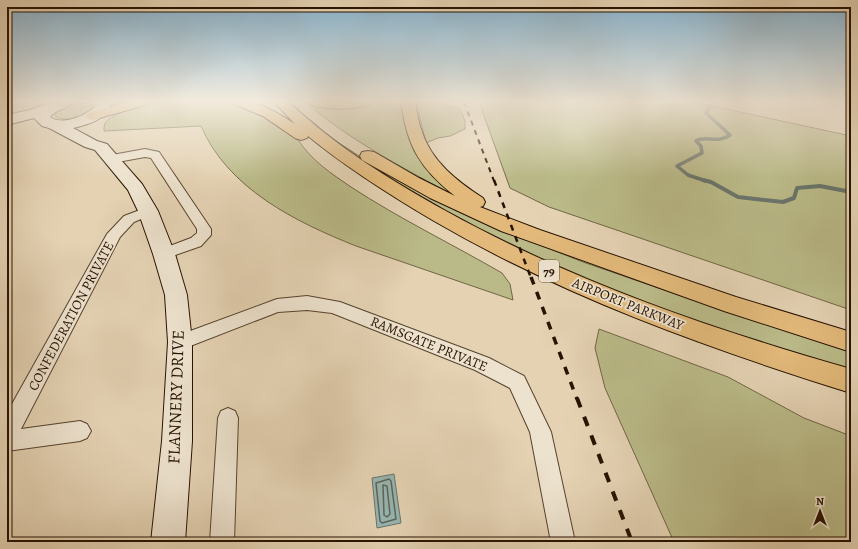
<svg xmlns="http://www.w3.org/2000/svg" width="858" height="549" viewBox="0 0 858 549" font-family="Alegreya,serif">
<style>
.green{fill:#baba88;stroke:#706644}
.water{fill:#96b6b2;stroke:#6a756b}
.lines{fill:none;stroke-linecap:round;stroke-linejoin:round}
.shore{stroke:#5e6459;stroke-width:1.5}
.stream-far1{stroke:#6a756b;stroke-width:3.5}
.stream{stroke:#6a756b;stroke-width:4}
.street-casing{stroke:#56432d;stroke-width:2}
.secondary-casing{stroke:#271300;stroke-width:2}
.highway-casing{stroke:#271300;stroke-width:2}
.street{fill:#ede2ce;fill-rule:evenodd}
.secondary{fill:#ede2ce;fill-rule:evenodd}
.highway{fill:#e2b97a;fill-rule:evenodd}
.tram{stroke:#271300;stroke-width:1}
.rail-far3{stroke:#271300;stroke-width:2;stroke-dasharray:5 5;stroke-linecap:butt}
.rail-far2{stroke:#271300;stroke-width:2.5;stroke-dasharray:6 6;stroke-linecap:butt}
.rail-far1{stroke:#271300;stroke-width:3.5;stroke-dasharray:8 8;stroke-linecap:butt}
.rail{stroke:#271300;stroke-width:4;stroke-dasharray:10 10;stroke-linecap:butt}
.labels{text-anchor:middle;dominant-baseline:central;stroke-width:3.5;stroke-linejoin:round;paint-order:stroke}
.shield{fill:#ede2ce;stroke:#62513e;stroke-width:1}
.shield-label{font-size:13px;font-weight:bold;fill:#271300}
.street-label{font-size:14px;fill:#271300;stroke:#ede2ce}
.near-street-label{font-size:17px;fill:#271300;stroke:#ede2ce}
</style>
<rect width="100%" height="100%" fill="#e4d2b3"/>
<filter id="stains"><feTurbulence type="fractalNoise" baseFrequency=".005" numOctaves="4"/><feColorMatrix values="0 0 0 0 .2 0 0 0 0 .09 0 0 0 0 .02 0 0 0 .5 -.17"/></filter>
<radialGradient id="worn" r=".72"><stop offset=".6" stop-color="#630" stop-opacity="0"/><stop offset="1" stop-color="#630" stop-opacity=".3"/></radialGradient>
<path class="green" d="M24,102h24l-20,8 -21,5v-8z
M149,102h72l16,3 21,9 41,27c13,20 33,33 52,46 49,32 101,57 151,86l8,11 3,16 -157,-54c-60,-24 -128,-57 -155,-120l-97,5c0,-5 0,-8 4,-11 6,-5 34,-17 41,-18z
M369,102h33l5,22 41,65 -3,2c-47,-26 -95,-51 -136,-86l51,-1z
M416,102h21l23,7 5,12v8l-15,7 -12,2 -12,5z
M479,102h215l157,34v174l-302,-103 -39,-19z
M84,103l6,1 2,4c-6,9 -27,15 -37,8l2,-5 12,-6z
M339,143l44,28 122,60 78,31 145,50 123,39v22l-187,-60 -129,-54 -102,-52 -97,-62z
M599,329l129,48 76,41 47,18v106h-177l-69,-154 -10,-40z"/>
<path class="water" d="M394,474l7,49 -24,5 -5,-50z"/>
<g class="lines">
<path class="shore" d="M389,479l2,2 5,38 -14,4 -2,-2 -4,-38z
M383,485l4,1 3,28 -3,3 -3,-2z"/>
<path class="stream-far1" d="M706,181l-18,-6 -11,-9 25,-13 -1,-7 -5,-5c9,-6 22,3 34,-6l-24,-22 7,-11"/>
<path class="stream" d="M703,180l8,2 27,15 45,5 11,-4 3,-10 23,-2 31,6"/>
<defs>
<path id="street" d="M145,149l14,3 52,77v6l-10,11 -37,13 -5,-1 -3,-4 3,-4 32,-12 6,-5v-4l-46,-71 -6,-1 -33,6 -4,-1 -2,-3 2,-3 4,-1z
M148,207l5,1 2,3 -2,3 -19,8 -14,15 -99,192 59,-8 7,3 4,7 -4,7 -7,3 -73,10v-38l100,-179 17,-18z
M307,296l33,6 149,56 35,18 27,56 24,110h-24l-21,-110 -20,-44 -35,-18 -143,-57 -25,-3 -29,2 -98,38 -6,-3 -3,-5 3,-5 103,-38z
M228,408l7,3 3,7 -4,124h-24l8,-124 3,-7z"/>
<path id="secondary" d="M53,102h19c-5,8 -17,7 -22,15 13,9 34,-1 45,-10l-1,-5h15l1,2c-3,16 -24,21 -37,24l24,13 10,3 35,40 16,27 17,43 12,41 5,47v99l-7,101h-34l11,-101 6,-99 -3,-47 -12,-41 -15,-43 -10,-21 -33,-40 -10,-3 -36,-19 -7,-2 -8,-8 -27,7v-10l23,-5z"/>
<path id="highway" d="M55,102h15c-3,5 -8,6 -14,4l-2,-3z
M126,102h21l-2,3 -52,15 -5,-1 -2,-3 2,-3z
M234,102c23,-3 42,10 61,22l-21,-22h15c46,44 101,78 157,109 128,71 265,118 405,158v24c-144,-45 -286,-96 -417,-172 -44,-26 -87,-53 -126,-85l-1,2 -6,2 -6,-2 -32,-22 -27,-11z
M308,102h63l-2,3c-20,5 -39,5 -59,0z
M401,102h14c2,10 3,20 7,30 10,30 35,49 61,66l2,4 -2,4 -3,1 60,23 196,67 115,35v20l-127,-41 -223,-80 -71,-33 -68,-38 -2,-4 2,-4 6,-1 6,1 45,26 36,18c-35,-27 -48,-50 -54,-94z"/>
</defs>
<use href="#street" class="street-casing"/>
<use href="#secondary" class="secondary-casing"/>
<use href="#highway" class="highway-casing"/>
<use href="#street" class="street"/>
<use href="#secondary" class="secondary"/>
<use href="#highway" class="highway"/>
<path class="tram" d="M843,102l8,1"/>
<path class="rail-far3" d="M464,102l30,79"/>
<path class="rail-far2" d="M494,180l37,98"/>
<path class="rail-far1" d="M531,277l46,122"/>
<path class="rail" d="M577,398l55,144"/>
</g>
<linearGradient id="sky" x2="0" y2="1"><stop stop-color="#87b5d2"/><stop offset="0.57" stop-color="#f3ebdd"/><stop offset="1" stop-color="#f3ebdd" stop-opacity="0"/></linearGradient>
<rect width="858" height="178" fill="url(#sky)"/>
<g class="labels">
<rect class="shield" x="539" y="260" width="20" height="22" rx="3"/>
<g class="shield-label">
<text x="549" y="271">79</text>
</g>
<g class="street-label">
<text transform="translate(628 304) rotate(22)">AIRPORT PARKWAY</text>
<text transform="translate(71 316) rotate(-62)">CONFEDERATION PRIVATE</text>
<text transform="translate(429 344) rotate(22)">RAMSGATE PRIVATE</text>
</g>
<g class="near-street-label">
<text transform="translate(176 397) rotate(-88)">FLANNERY DRIVE</text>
</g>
</g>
<rect width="858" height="549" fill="none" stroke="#e4d2b3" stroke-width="24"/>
<rect x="8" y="8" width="842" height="533" fill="none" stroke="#271300" stroke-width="2"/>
<rect x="12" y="12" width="834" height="525" fill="none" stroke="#271300"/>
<g transform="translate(820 511)" stroke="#ede2ce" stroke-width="3" paint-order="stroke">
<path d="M0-3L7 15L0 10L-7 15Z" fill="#271300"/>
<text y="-6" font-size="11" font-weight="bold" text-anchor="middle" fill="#271300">N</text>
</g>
<rect width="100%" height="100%" filter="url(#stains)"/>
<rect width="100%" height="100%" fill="url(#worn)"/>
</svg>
